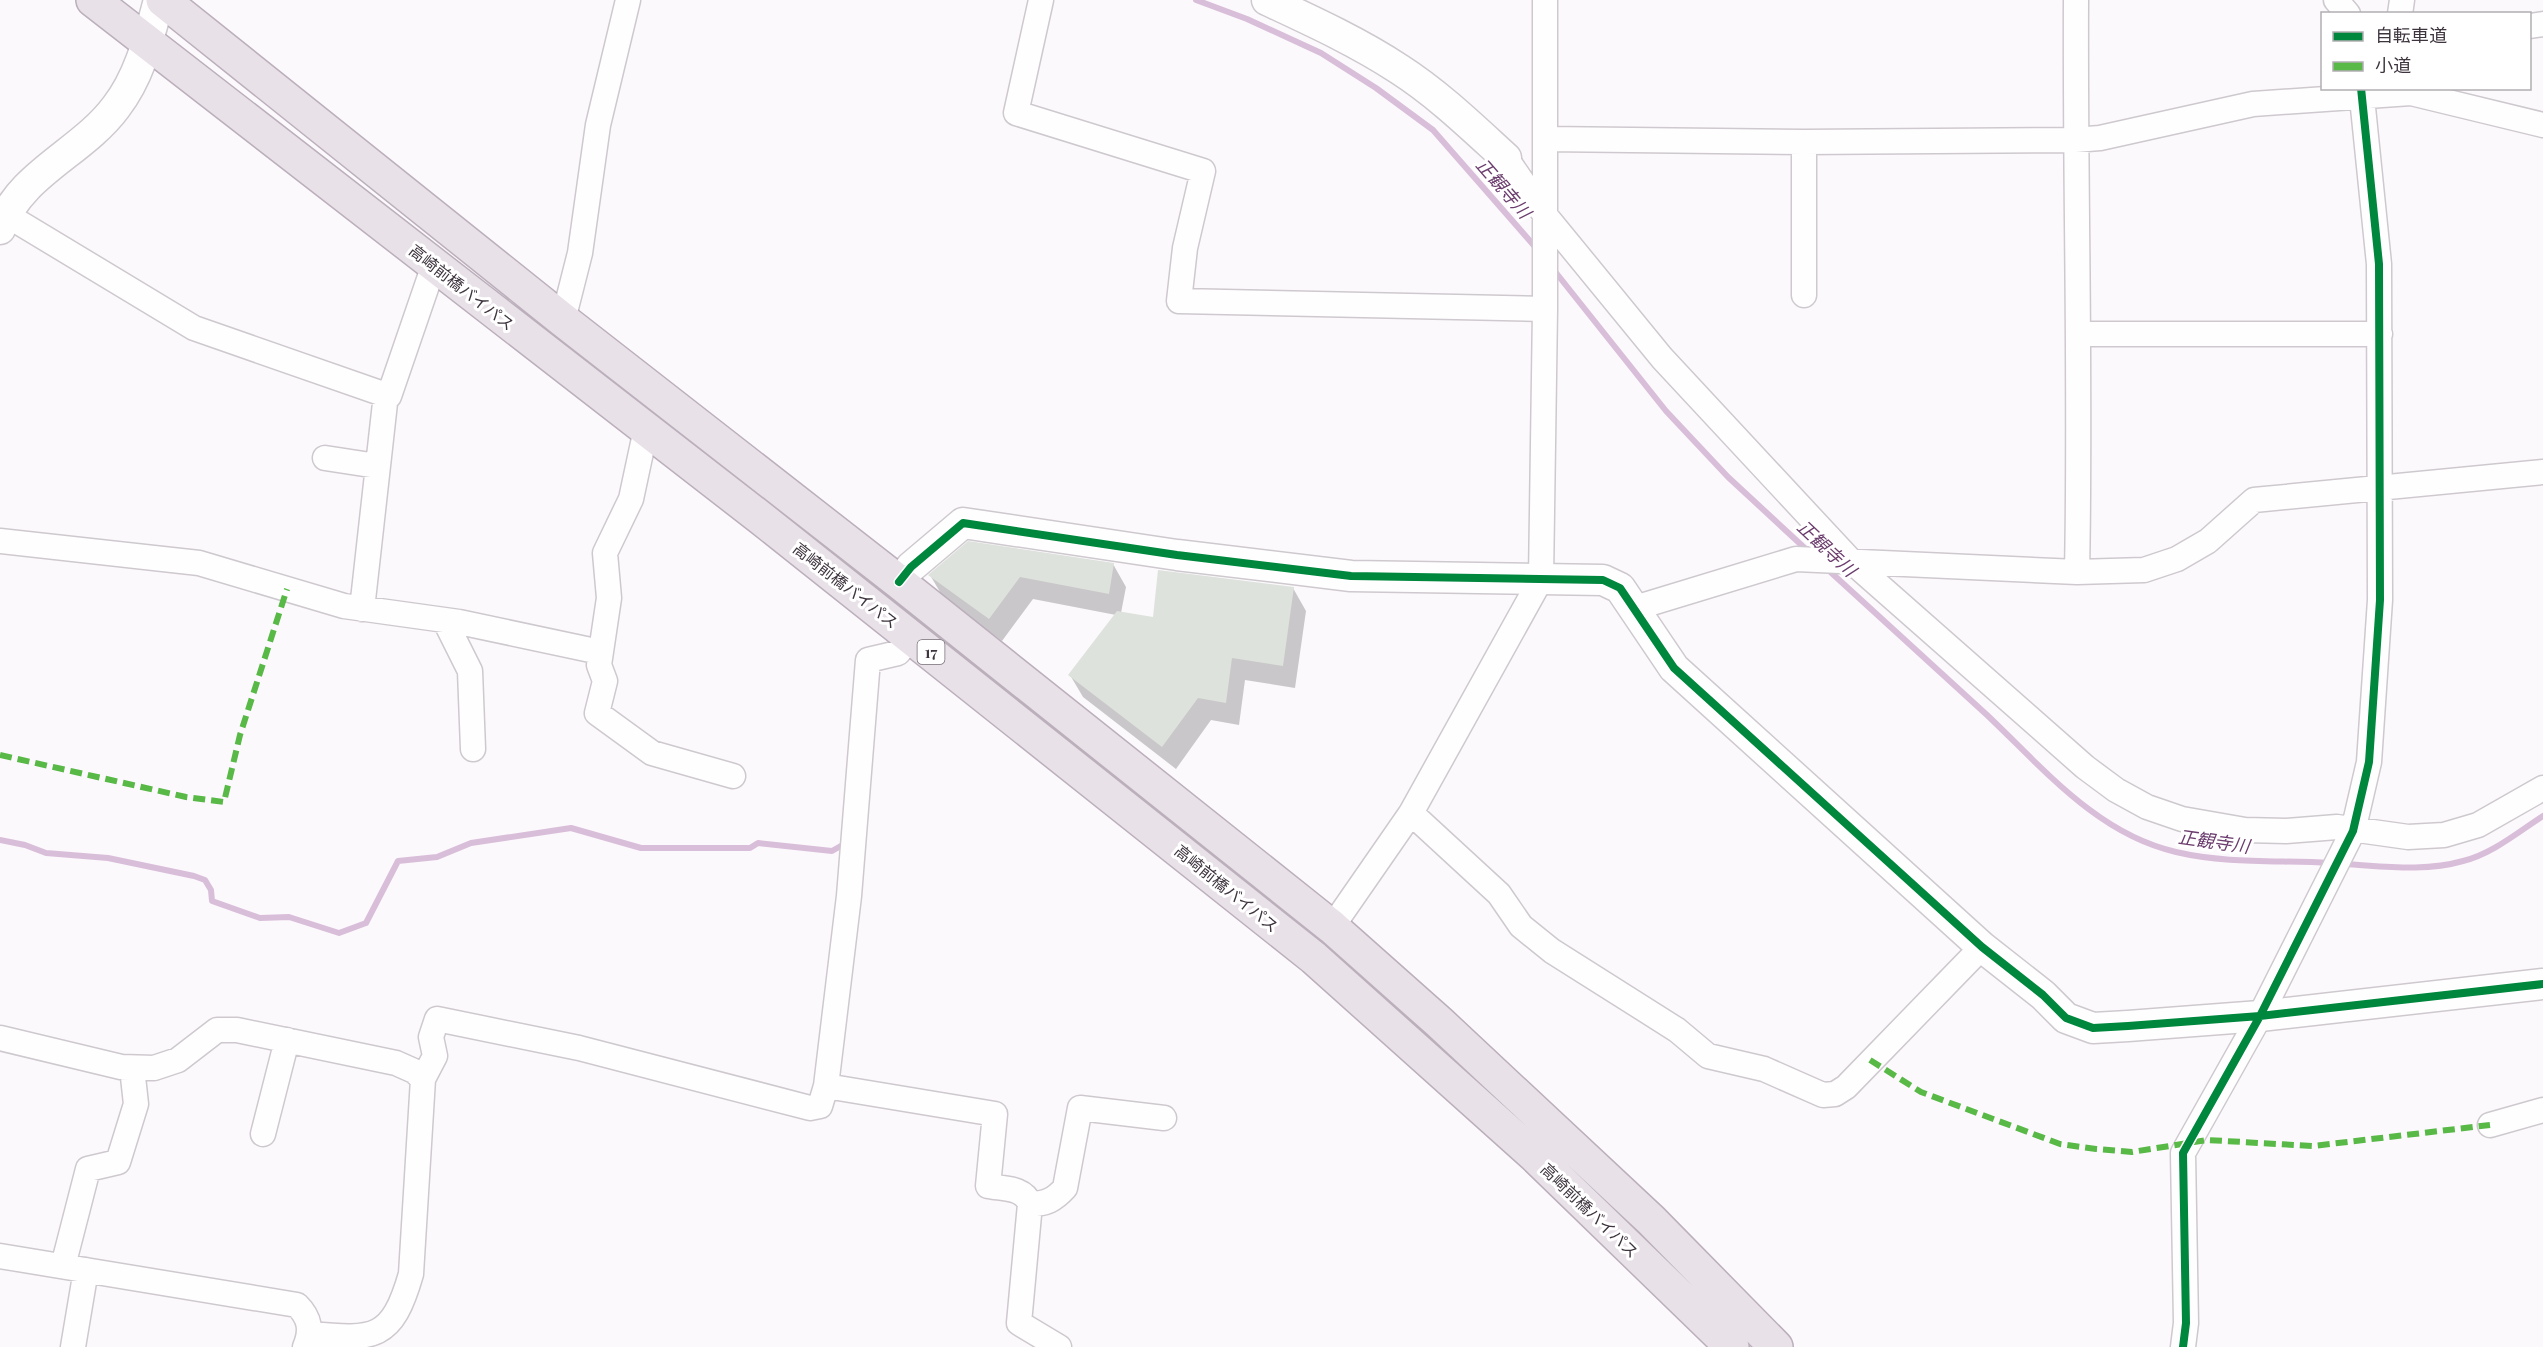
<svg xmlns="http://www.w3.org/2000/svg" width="2543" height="1347" viewBox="0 0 2543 1347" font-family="'Playfair Display','Noto Sans JP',serif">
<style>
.shadow{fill:#0003}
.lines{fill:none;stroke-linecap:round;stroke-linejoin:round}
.stream{stroke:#d9beda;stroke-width:6}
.building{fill:#dde2dc}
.minor-casing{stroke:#cec9ce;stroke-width:27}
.tertiary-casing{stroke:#cec9ce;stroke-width:33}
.trunk-casing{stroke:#bbafbc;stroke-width:36}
.minor{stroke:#fffeff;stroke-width:24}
.tertiary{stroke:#fffeff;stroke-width:30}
.trunk{stroke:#e8e1e8;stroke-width:33}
.quiet{stroke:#58b947;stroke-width:6;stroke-dasharray:12 6;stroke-linecap:butt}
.cycleway-casing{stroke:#fff;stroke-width:11}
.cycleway{stroke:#00873e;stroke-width:8}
.labels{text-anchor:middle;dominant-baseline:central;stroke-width:6;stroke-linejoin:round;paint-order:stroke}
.shield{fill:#fff;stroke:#777177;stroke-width:1.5}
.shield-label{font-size:15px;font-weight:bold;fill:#3d343d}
.street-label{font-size:16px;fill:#3d343d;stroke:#fff}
.water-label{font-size:18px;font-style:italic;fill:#6b3c6d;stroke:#fff}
</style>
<rect width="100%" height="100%" fill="#fcf9fc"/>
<path class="shadow" d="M1113,564l13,23 -5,26 33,6 139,-31 13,23 -11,77 -50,-8 -6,45 -28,-5 -35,49 -93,-72 -13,-22 46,-60 -83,-16 -31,42 -59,-44 -13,-22z"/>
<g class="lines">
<path class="stream" d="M1196,0l51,19 74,34 55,35 57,42 104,119
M1553,269l113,142 62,66 81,75
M1825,567c54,50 108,99 162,148 56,53 110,119 189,137 51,12 103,8 154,11
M0,840l25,5 21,8 62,5 86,18 11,4 6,10 1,11 48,17 29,-1 50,16 27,-10 32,-62 39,-4 34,-14 100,-15 70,20h109l8,-5 74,8 14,-8
M2344,864c39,2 81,8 119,-3 29,-7 55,-29 80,-45"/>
</g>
<path class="building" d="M968,541l146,22 -5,31 -89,-17 -31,42 -61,-44z
M1158,570l136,17 -11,79 -51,-8 -6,45 -28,-5 -36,49 -94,-72 49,-64 36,6z"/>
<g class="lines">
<defs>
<path id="minor" d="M1041,0l-25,113 187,58 -18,77 -6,53 366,8
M2076,0c-1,191 5,381 1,572
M2336,0l12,14
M2400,14l2,-14
M2530,26l13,-2
M1546,139l258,3 271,-2 25,-2 153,-34 158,-11 132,32
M1804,142v153
M1506,158l39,57 117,143 188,202 235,207 31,23 31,17 35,12 63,11 41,1 51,-4 71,10 36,-2 34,-10 65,-37
M5,214l189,114 195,68 45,-131
M563,320l17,-67 18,-128 30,-125
M2080,334h300
M646,429l-15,70 -26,54 4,45 -10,67 6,16 -8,32 55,40 81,23
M325,458l52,8
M0,541l199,22 145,43 115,16 141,30
M1635,608l161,-49 281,13 67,-2 33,-11 31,-18 46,-41 289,-28
M362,609l24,-215
M445,621l25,50 3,78
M1411,813l88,81 22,32 31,25 125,79 31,26 56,13 59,26 12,-1 11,-7 136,-140
M1332,927l79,-114 130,-234 4,-270v-309
M0,1038l121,29 33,1 24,-8 39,-30h20l159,33 18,8 9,8 -12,195c-19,66 -36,66 -101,60
M423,1079l12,-23 -4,-19 6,-18 142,29 231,60 10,-2 6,-20 23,-190 19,-236 30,-7 14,-17
M826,1086l169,28 -7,72c16,3 36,1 42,18l-11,119 40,24
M2490,1125l53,-15
M263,1134l24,-94
M1030,1204c16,0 24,-4 35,-16l15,-80 84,10
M0,1256l297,49c13,13 15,25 8,42
M63,1266l25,-97 30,-7 18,-58 -4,-36
M73,1347l13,-77
M2183,1347l3,-24 -3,-170 77,-137 93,-185 16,-69 11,-162 -1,-336 -18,-176"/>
<path id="tertiary" d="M1267,0c45,21 91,42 132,69 39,25 73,58 107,89
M0,229c20,-56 82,-76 116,-122 24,-31 33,-70 43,-107
M899,582l12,-15 52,-44 214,32 174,21 252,4 17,8 54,80 308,279 61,48 23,23 27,10 35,-2 132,-10 283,-32"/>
<path id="trunk" d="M93,0l669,519 552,439 220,197 198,192
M163,0l400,320 336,262 433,345 107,95 212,198 125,127"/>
</defs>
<use href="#minor" class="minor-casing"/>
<use href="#tertiary" class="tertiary-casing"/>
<use href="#trunk" class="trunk-casing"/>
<use href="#minor" class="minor"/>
<use href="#tertiary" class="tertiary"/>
<use href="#trunk" class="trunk"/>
<path class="quiet" d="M0,755l186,42 38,5 16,-67 47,-146
M1870,1060l51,32 139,52 36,5 36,3 75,-12 106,6 177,-21"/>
<defs>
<path id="cycleway" d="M899,582l12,-15 52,-44 214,32 174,21 252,4 17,8 54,80 308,279 61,48 23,23 27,10 35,-2 132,-10 283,-32
M2183,1347l3,-24 -3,-170 77,-137 93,-185 16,-69 11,-162 -1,-336 -18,-176"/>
</defs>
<use href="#cycleway" class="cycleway-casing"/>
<use href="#cycleway" class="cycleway"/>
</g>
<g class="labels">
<rect class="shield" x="917.5" y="640" width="27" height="24" rx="4.5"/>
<g class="shield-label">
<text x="931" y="652">17</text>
</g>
<g class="street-label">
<text transform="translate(462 287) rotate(38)">高崎前橋バイパス</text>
<text transform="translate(846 585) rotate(38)">高崎前橋バイパス</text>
<text transform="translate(1227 888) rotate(39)">高崎前橋バイパス</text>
<text transform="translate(1590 1210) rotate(44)">高崎前橋バイパス</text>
</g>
<g class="water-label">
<text transform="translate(1504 188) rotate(49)">正観寺川</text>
<text transform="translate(1827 548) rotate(43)">正観寺川</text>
<text transform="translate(2214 841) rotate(8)">正観寺川</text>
</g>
</g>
<rect x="2321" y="12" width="210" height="78" fill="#ffffff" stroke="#b1aeb1" stroke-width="1.5"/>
<rect x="2333" y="32" width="30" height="9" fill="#00873e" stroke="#b1aeb1" stroke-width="1.5"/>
<text x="2375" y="42" font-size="18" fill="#3d343d">自転車道</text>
<rect x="2333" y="62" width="30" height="9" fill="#58b947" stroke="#b1aeb1" stroke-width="1.5"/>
<text x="2375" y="72" font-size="18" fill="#3d343d">小道</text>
</svg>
